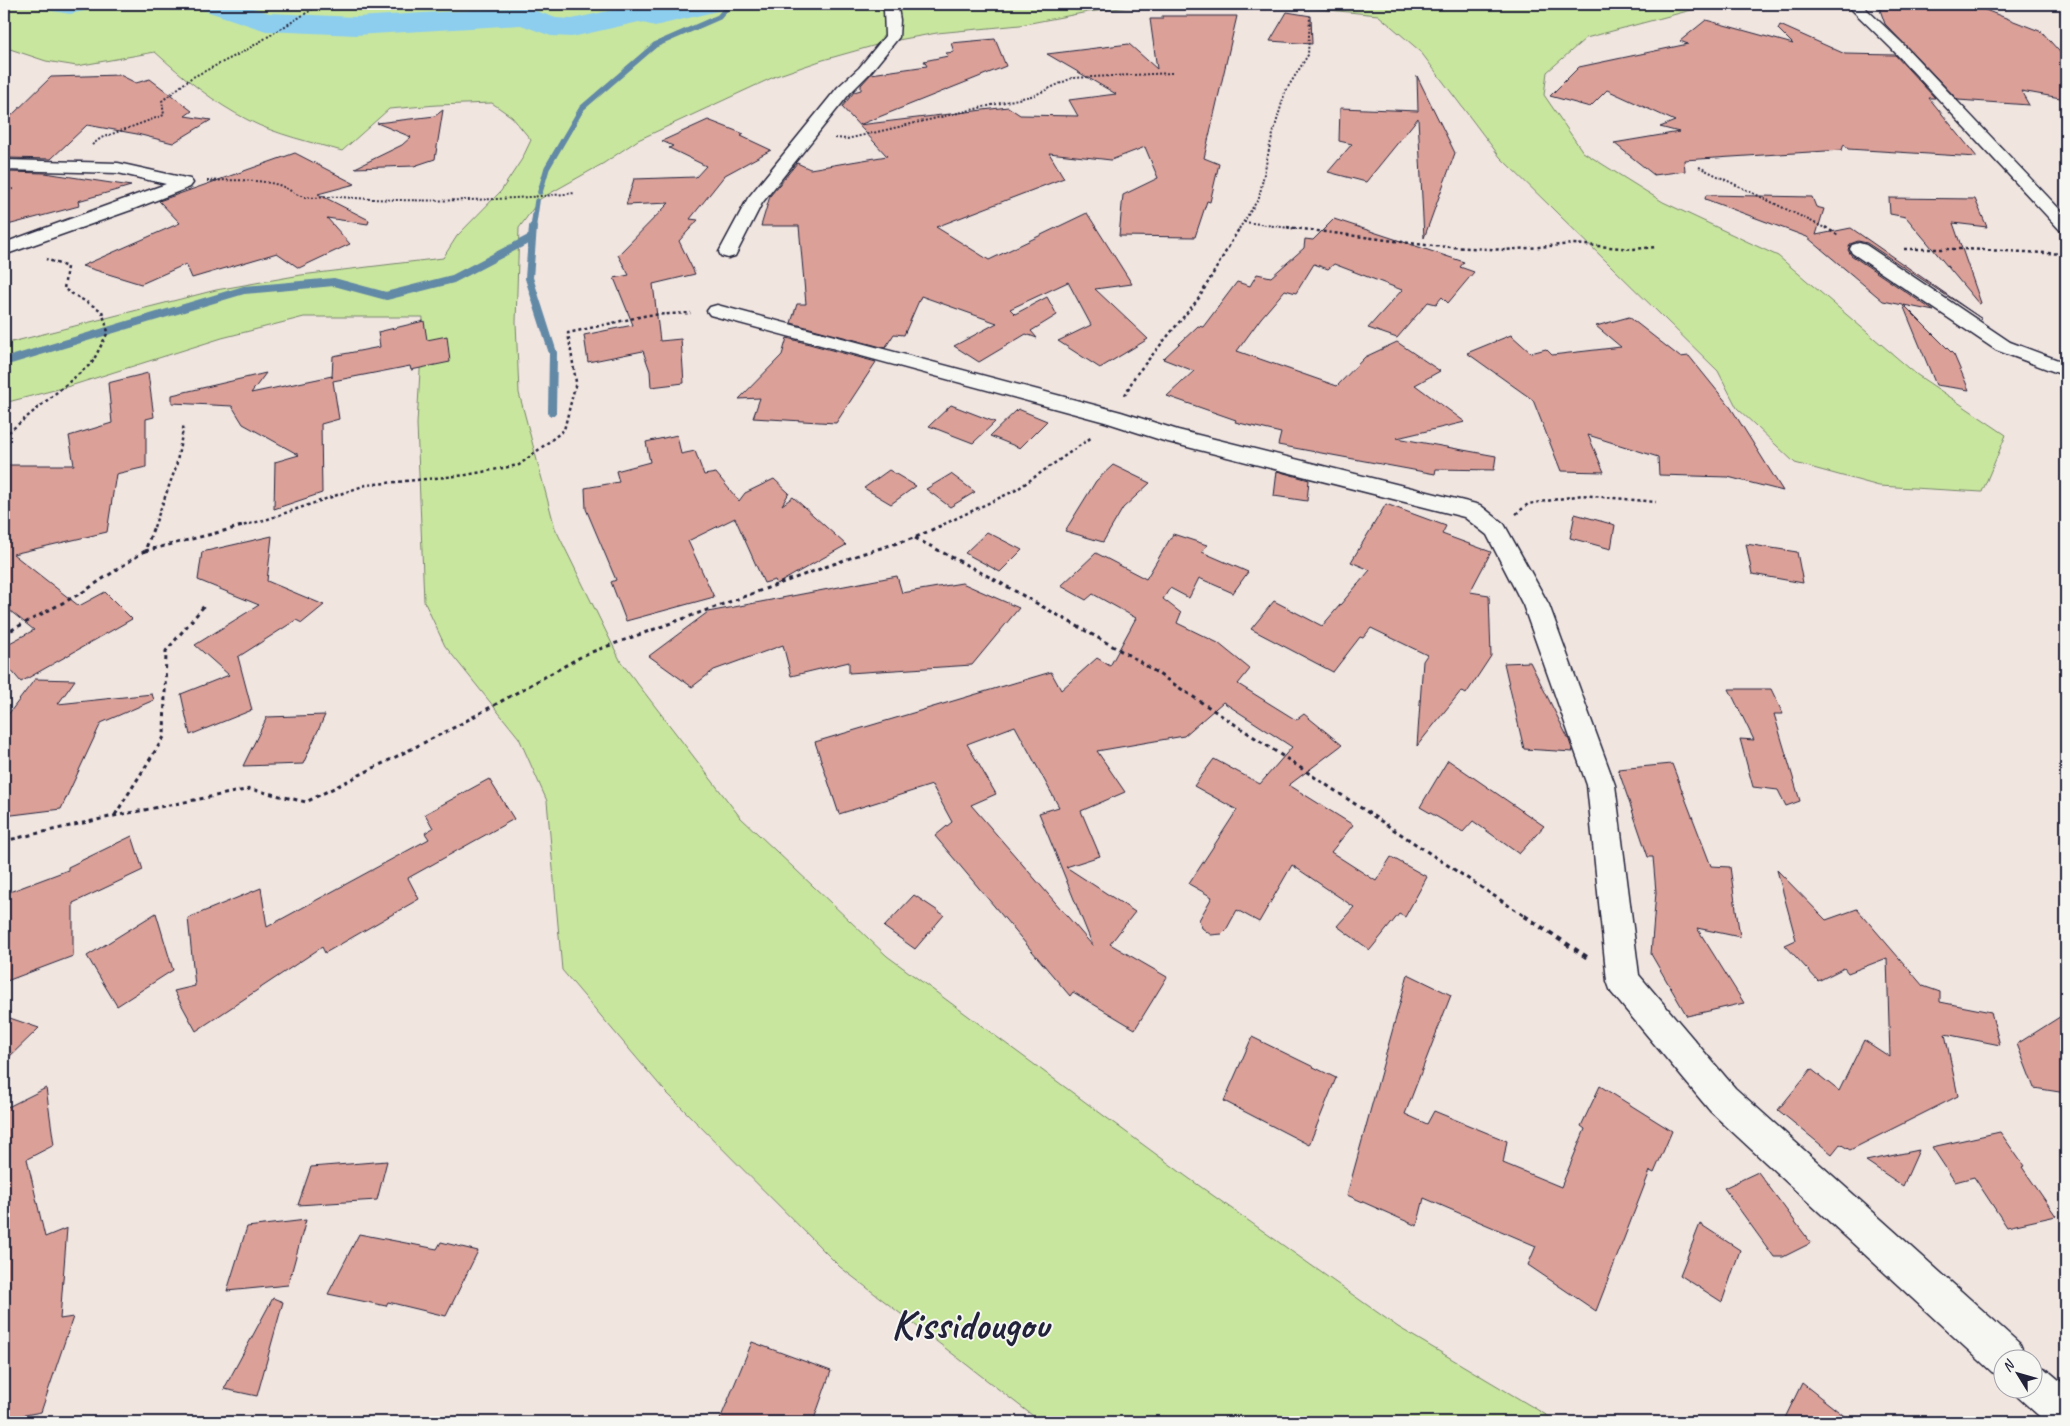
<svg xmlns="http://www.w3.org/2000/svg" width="2070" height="1426" viewBox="0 0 2070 1426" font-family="Caveat,sans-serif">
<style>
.green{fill:#c9e69e;stroke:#76846c}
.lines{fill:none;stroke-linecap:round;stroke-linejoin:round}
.stream-far1{stroke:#6289a6;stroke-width:5.5}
.stream{stroke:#6289a6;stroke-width:8}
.river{fill:#8dceee;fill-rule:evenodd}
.building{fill:#dba199;stroke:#22223b;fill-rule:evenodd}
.street-casing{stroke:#22223b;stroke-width:3}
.secondary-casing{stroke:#22223b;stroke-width:3}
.path-far3{stroke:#22223b;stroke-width:2;stroke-dasharray:2 2;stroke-linecap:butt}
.path-far2{stroke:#22223b;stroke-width:2.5;stroke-dasharray:3 3;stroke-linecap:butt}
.path-far1{stroke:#22223b;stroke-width:3;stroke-dasharray:4 4;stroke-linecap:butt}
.path{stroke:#22223b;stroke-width:4.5;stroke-dasharray:5 5;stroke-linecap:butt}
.street{fill:#f6f6f2;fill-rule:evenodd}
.secondary{fill:#f6f6f2;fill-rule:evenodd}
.labels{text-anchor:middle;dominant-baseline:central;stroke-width:4;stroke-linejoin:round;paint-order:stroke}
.near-town-label{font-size:41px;font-weight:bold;fill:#22223b;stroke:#f6f6f2}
</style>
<rect width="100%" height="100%" fill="#f1e5e0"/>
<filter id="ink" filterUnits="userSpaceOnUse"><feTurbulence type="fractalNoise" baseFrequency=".02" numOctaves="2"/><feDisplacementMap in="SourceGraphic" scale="10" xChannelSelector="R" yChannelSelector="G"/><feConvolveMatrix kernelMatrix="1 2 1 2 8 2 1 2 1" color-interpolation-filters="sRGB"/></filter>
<g filter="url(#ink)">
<path class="green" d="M4,4h1149l-65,8 -68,13 -83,8 -50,9 -64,18 -47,16 -138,64 -34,23 -64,36 -21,29 -3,94 3,71 36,135 66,134 119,155 147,139 300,221 211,150 160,95h-517l-201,-155 -177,-178 -101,-119 -15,-169 -28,-63 -74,-92 -21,-45 -7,-177 6,-107h-119l-82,21 -152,48 -66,17v-59l212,-54 85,-15 142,-17 14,-22 44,-45 21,-32 9,-19 -19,-23 -20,-14 -55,2 -48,4 -47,42c-31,-9 -65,-16 -94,-31 -34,-17 -65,-43 -93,-68l-78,14 -31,-5 -42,-14z
M1270,4h444l-128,34 -39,34 -3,23 39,57 80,50 115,54 138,118 90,61 -24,57 -103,-6 -84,-23 -58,-55 -19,-37 -218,-214 -80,-106 -42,-36z"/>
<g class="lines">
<path class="stream-far1" d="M540,192l7,-24 35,-60 73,-63 64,-28 11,-13
M533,229l4,-28"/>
<path class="stream" d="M533,227l-4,51 24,75 -1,59
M4,362l240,-72 90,-8 52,14 67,-17 78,-41"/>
<path class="river" d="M42,4h52l-5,6 -19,4 -23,-4z
M198,4h43l28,9 87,4 169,-10 31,11 16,1 67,-15 16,4 19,-4h53l-5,6 -67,16 -16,-4 -67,15 -21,-1 -30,-11 -165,10 -90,-4 -63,-21z"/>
</g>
<path class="building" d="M1878,4h92l72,28 24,27v40l-45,-8 8,14 -71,-5 -73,-76z
M1287,12l24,4 1,28 -42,-3z
M1162,16h75l-33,142 15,6 -9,38 -3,-1 -12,36 -76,-1 4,-41 35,-17 -13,-31 -34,13 -62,-7 15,25 -128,49 53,33 98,-47 45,71 -37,5 53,50 -48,29 -42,-27 33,-16 -23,-43 -58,27 5,5 32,-17 10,18 -26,16 6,7 -11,-4 -47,28 -25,-16 43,-23 -76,-27 -17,39 -10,-1 -9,14 -94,-25 6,-19h9l-7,-78h-38l9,-30 27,-33 13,6 77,-13 -45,-49 12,-15 7,-2v-5l10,-11 56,-8 -3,-5 24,-5 -2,-3 8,-1 -3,-9 44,-4 11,27 -147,59 149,-18 12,8 58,1 -9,-16 47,-6 -69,-40 82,-10 28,25 -7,-50h12z
M1706,20l87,24 -15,-15 2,-4 65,29 50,1 40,43h-6l48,59 -129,-8 -4,-5 -2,6 -158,10 1,11 -31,4 -40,-32 65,-11 -19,-5 15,-6 -68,-31 -17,17 -40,-11 29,-29 109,-23 -8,-3z
M120,75l16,8 14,-4 42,32 -7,5 26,4 -38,23 -36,-9 -50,-9 -36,34 -43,-1v-39l43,-42z
M1417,76l38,77 -31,85 -6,-120 -52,64 -38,-10 24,-28 -13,-3 1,-33 78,3z
M443,110l-8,49 -21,7 -59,2 47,-23 9,-8 -34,-14 58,-7z
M708,120l36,14 -3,2 30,14 -46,25 -35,44 8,1 -19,21 16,33 -42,10 7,57 21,-2 3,44 -33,4 -1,-16 -7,-20 -55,11 -4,-27 49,-10 -19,-47 15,-3 -11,-20 51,-52 -43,2 8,-26 62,-2 10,-11 -37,-18 4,-2 -11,-5z
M295,153l60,31 -37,10 51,26 -1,4 -41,-6 23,26 -51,24 -22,-15 -85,25 -6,-14 -45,20 -59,-18 98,-43 -21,-22z
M7,172l38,1 86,13 -53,15 1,5 -75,20v-47l3,-3z
M1706,195l106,2 4,10 8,2 -8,26 35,-7 131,91 -115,-76 -9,-2 -8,3 -2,6 3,5 83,56 -30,-6 50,50 15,35 -33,-5 -33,-80 -20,-4 -76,-64 -102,-38z
M1889,198l86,1 12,28 -34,-4 28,80 -2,1 -73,-87 -16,-3z
M1334,219l130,43 -4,5 14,5 -26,31 -6,-6 -6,7 -8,-2 -31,36 -29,-10 34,-38 -68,-26 -6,5 -14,-5 -18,29 -11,-3 -24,28 -24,33 100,35 28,-29 32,-15 43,29 -25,14 50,37 -68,16 99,18 -2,14 -58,-1 -1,5 -157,-29 3,-12 -46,-11 1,-2 -69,-24 27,-25 -31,-12 35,-33 5,1 34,-45 13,4 7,-12 14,3 33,-29 1,-9 8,1z
M1629,317l51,40 9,-1 42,52 52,83 -55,-14 -69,-2 -1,-18 -70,-22 16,37 -43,-1 -28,-71 -66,-47 44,-18 20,18 15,-4 6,6 69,-8 -25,-21z
M424,321l3,19 20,-4 3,26 -39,8 -1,-4 -77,15 6,38 -18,5 1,69 -48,16 1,-47 24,-7 -56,-31 -11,-18 -60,-3v-8l94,-22 -15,20 81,-17v2l1,-22 47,-9 -2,-15z
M787,338l89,24 -40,61 -83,-5 7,-20 -21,1 43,-44z
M148,373l6,44 -8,2v48l-30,7 -9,58 -94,22 66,52 26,-14 27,27 -111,63 -17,-20v-16l30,-16 -30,-24v-141h70l-5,-29 43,-13 -4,-40z
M951,405l44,17 -22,21 -44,-17z
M1018,409l29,12 -27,27 -30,-12z
M677,435l4,19 14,-3 9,24 12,-2 23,28 6,-8 29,-14 15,14 -7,12 11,-8 53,48 -69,39 -2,-4 -11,3 -29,-65 -47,23 26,56 -88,24 -15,-39 5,-2 -30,-71 -1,-21 34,-6 -3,-11 34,-9 -4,-20z
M1113,465l37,18 -27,25 -20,34 -38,-11 31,-50z
M889,470l27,16 -25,18 -27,-16z
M1277,471l32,9 -2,21 -33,-5z
M951,474l24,18 -25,15 -24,-18z
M1386,504l60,22 -4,8 49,18 -21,40 19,3 2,61 -25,38 -5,-3 -44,55 6,-85 4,-6 -56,-27 -8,10 -3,-1 -27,35 -82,-43 23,-28 48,25 48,-56 -19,-8z
M1575,514l40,11 -4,24 -41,-11z
M987,532l35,18 -22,22 -35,-19z
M1173,534l34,11 -5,7 46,20 -15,21 -34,-15 -10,20 -19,-10 -7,11 18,14 -4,10 41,20 32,26 -12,15 58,36 8,-6 38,31 -53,40 64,40 -22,27 45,29 15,-24 36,20 -22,40 -6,-3 -29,36 -33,-24 17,-19 -62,-42 -33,57 -22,-12 -11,20 -4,4 -11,1 -9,-7 -3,-8 13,-23 -23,-13 48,-74 -43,-24 20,-27 46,25 32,-37 -69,-45 -39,34 -87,15 28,41 -44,19 19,45 -34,11 69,45 -25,32 57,33 -32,52 -62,-37 -3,4 -135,-160 17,-14 -20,-37 -93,29 -24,-72 236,-70 10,18 36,-32 13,8 26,-48 -43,-24 -7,6 -25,-14 35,-33 50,26zM1015,726l44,81 -20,6 54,133 -122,-141 25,-11 -29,-50z
M272,536l-5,45 57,24 -22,18 -6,-3 -58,37 14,53 -62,25 -9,-41 48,-19 -34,-30 64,-40 -61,-25 4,-28z
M1746,544l51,8 6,31 -51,-9z
M897,576l5,17 60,-10 57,25 -47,57 -123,8v-11l-58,14 -8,-31 -69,25 -22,17 -43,-31 59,-44z
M1530,662l39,78 4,12 -49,-3 -20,-86z
M35,679l40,1 -17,24 94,-10 2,6 -53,23 -40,86 -57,7v-96z
M1729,689h42l12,25h-9l26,87 -14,5 -8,-16 -25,-3 -13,-48 14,1z
M325,715l-22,49 -60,2 24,-49z
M1448,760l96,66 -25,28 -46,-33 -10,11 -43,-25z
M1672,764l39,102 19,1 10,70 -43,-9 47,75 -57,13 -36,-62 5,-62 -3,-35h-5l-30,-88z
M489,779l25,40 -106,59 11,21 -94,54 -3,-6 -126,84 -22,-40 21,-5 -7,-68 73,-30 6,39 162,-88 -4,-6 8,-5 -8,-14z
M132,836l11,34 -70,33v53l-69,26v-88l64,-24v-3z
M1777,870l49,50 31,-11 66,77 17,6v10l51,10 9,33 -55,-11 13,62 -108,54 -10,-6 -8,10 -54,-44 33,-41 28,22 25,-51 26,17 -3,-99 -39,15 -4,-5 -26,13 -33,-36 11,-5z
M914,895l30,20 -29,34 -31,-22z
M156,913l17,57 -56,36 -30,-50z
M1408,974l43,21 -46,119 22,10 7,-13 73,30 -4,22 58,24 24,-58 -4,-3 19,-40 72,45 -18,42 -4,-2 -54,140 -68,-46 8,-19 -112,-48 -7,28 -70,-31z
M2066,1013v80l-32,-5 -17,-44z
M4,1016l35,12 -35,34z
M1252,1037l84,41 -27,67 -85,-44z
M46,1088l8,57 -27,14 18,78 22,-9 -7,91 13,-2 -32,95 -37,7v-312l6,-1z
M2000,1132l24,34 -2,1 34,49 -49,11 -33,-50 -19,5 -23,-35z
M1919,1150l-16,36 -37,-25z
M387,1161l-10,39 -79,5 13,-38z
M1758,1172l53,71 -28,14h-9l-50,-69z
M306,1220l-18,65 -61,6 20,-64z
M1700,1224l40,26 -18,52 -42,-27z
M359,1234l78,15 4,-7 37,9 -32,65 -58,-14 -2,4 -58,-12z
M273,1298l10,4 -26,94 -33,-7z
M752,1342l79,29 -18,51h-94z
M1802,1383l50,39h-69z"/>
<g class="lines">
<defs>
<path id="street" d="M877,4h17l4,4 2,12 -1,17 -30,37 -19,19 -88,110 -27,53 -7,2 -7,-2 -2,-4 29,-54 90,-111 21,-19 26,-32 -1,-26z
M4,160l114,3 72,16 3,4 -3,4 -59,23 -127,45v-12l162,-59 -48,-11 -114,-3z
M1859,243l7,2 144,97 56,21v13l-70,-26 -144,-97 -2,-4 2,-4z
M717,305l404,107 57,18 294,73 8,2 24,19 45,81 66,180 24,190 96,113 285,256 6,14h-24v18l-10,-4 -281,-260 -100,-120 -4,-11 -20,-196 -64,-180 -36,-70 -23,-18 -300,-76 -59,-19 -395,-107 -3,-4 3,-4z
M2032,1363l14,6 20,17v36h-20l-28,-25 -4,-9h18z"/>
<path id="secondary" d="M1846,4h15l40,38 165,174v15l-6,-1 -169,-182z"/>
</defs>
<use href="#street" class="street-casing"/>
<use href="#secondary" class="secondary-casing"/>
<path class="path-far3" d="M835,138l12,1 188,-44 37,-17 100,-5
M92,145l9,-7 63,-23 -2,-14 29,-23 52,-26 78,-48
M1699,167l128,62
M207,181c22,-1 46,-2 68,3 11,2 20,12 31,13 11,2 23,-1 34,0 79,6 157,4 235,-4
M4,191l9,-2
M1244,222l53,7
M1239,229l20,-31 11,-53 15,-53 23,-37 2,-39"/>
<path class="path-far2" d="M1287,227l146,19 73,4 66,-6 60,5 24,-2
M1825,227l14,9
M1904,249h60l102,5
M1125,395l10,-19 64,-78 41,-71
M4,436l88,-73 16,-31 -6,-21 -38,-22 3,-22 -21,-8
M1516,514l12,-10 54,-9 74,7
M154,527l22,-60 8,-43
M238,527l30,-8 98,-34 100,-10 53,-10 45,-35 12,-48 -8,-49 80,-18 43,-2
M938,527l78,-37 76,-53"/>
<path class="path-far1" d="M915,538l84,44 140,79 387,256
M145,551l98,-25
M4,634l79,-42 62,-41 9,-25
M115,815l49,-78 2,-86 38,-45
M4,841l110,-25 136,-27 56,13 149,-75 131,-73 275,-100 53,-16 26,-12"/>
<path class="path" d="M1524,916l64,42"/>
<use href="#street" class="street"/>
<use href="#secondary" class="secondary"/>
</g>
</g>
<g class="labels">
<g class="near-town-label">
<text x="970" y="1324">Kissidougou</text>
</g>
</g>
<rect width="2070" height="1426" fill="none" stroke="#f6f6f2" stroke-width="20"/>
<rect x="10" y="10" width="2050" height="1406" fill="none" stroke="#22223b" stroke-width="2" filter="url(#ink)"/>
<g transform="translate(2018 1374) rotate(307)"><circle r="24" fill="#f6f6f2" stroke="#a1a1a9"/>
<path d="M0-4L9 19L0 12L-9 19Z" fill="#22223b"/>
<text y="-8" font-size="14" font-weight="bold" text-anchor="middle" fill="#22223b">N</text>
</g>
</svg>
